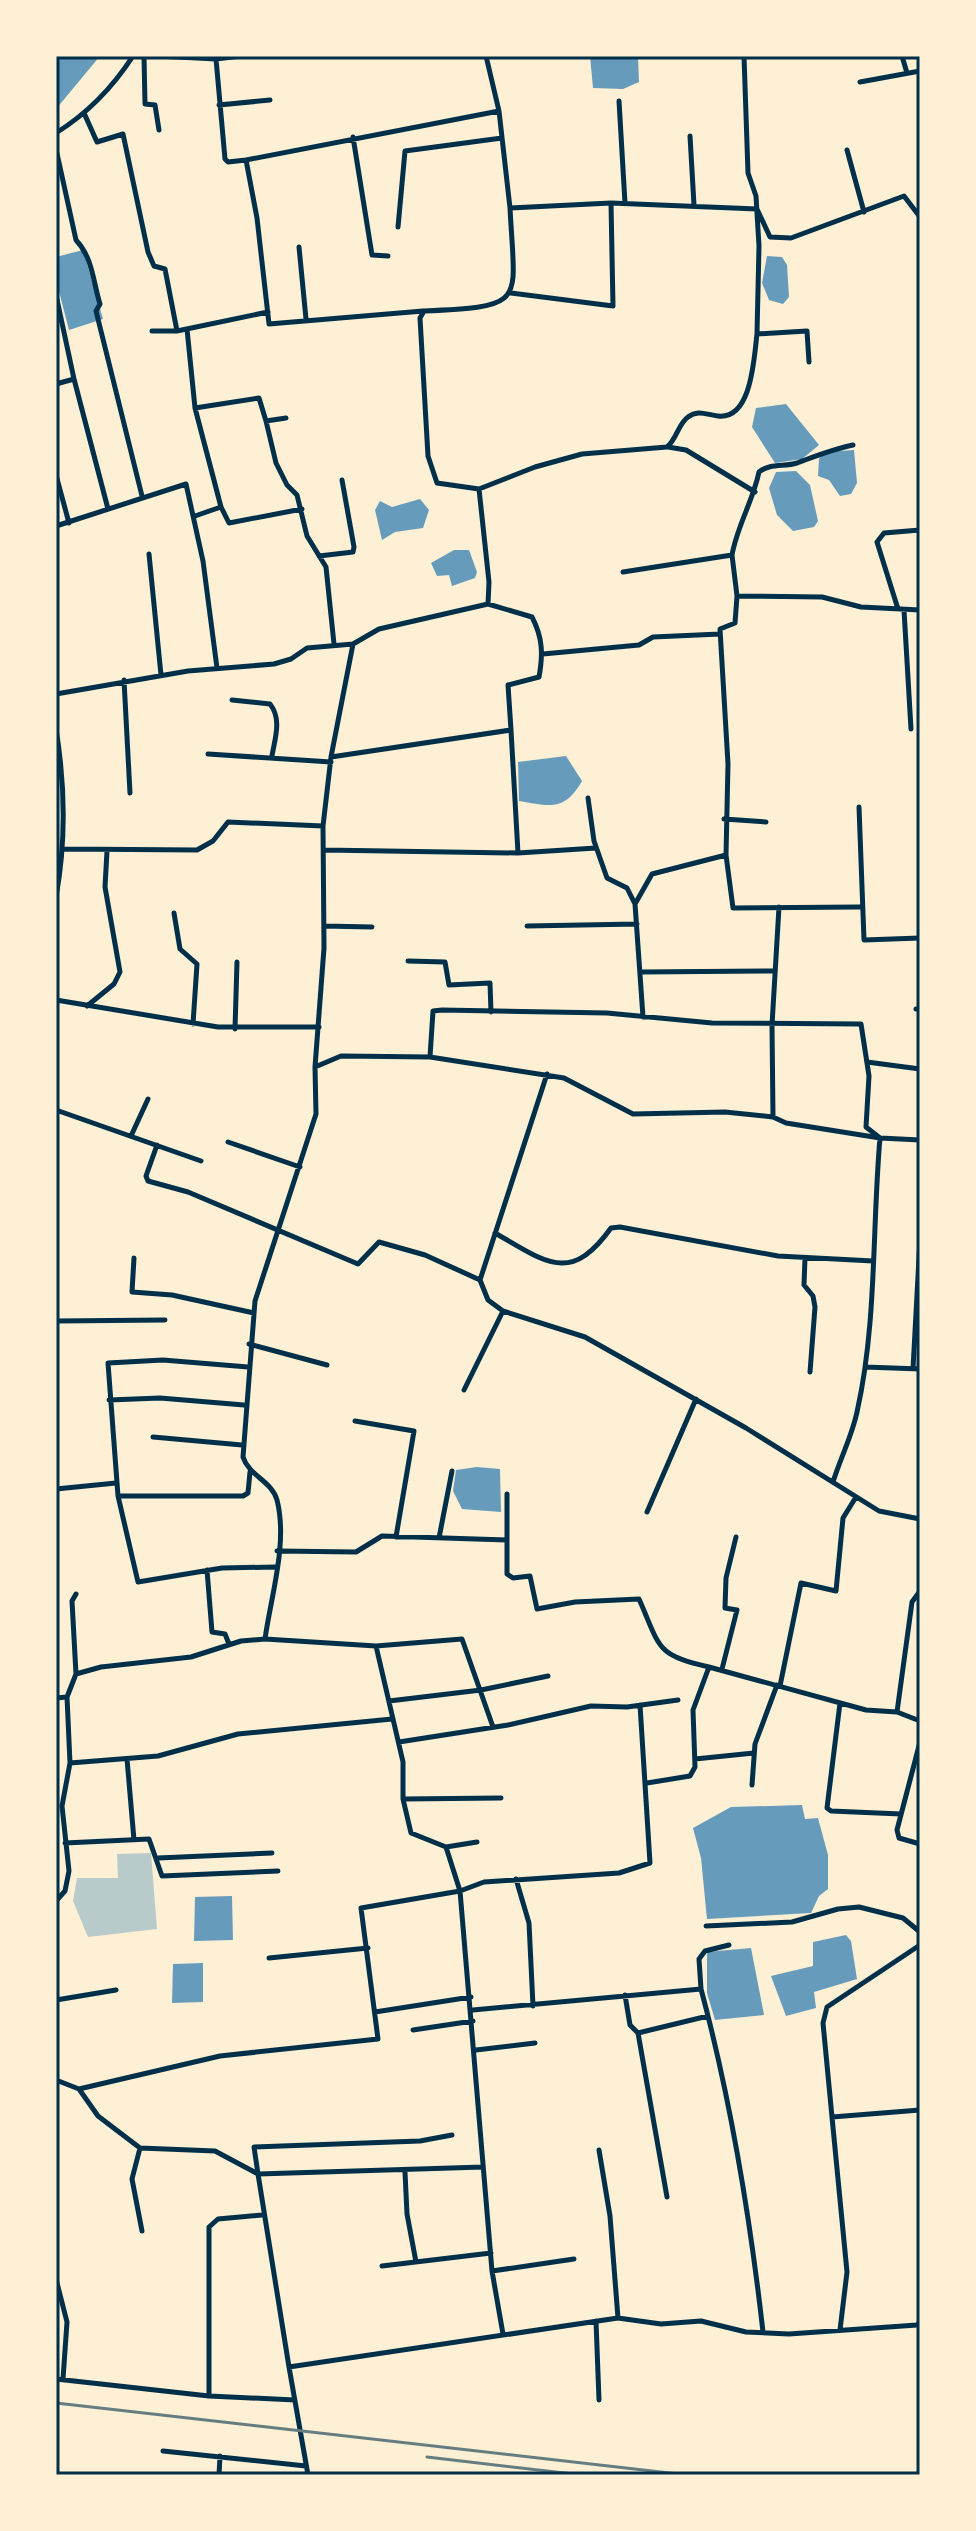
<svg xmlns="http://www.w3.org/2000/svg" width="976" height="2531" viewBox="0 0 976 2531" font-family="Manrope,sans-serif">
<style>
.green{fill:#b9caca}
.water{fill:#669bbc}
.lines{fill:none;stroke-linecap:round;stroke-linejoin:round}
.minor{stroke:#003049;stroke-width:5}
.rail{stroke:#657d81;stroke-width:3}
.neatline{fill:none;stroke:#003049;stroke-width:3}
</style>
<rect width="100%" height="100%" fill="#fdf0d5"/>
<path class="green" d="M151,1853l6,76 -69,8 -15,-36 4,-23h41l-1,-24z"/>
<path class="water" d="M56,56h44l-44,53z
M590,56h48l1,26 -16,7 -30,-1z
M83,250l20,69 -34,11 -13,-50v-23z
M767,256l15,1 5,8 2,32 -6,7 -14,-4 -7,-17z
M786,404l33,41 -17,14 -27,4 -23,-36 4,-19z
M854,450l3,33 -6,11 -11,2 -11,-16 -11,-4 1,-17 6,-7z
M796,471l14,14 8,36 -4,6 -21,4 -16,-16 -8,-27 7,-16z
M420,499l9,11 -6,18 -28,4 -13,8 -7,-30 5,-9 12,6z
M454,550h15l8,22 -2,6 -23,8 -3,-11 -12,1 -6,-13z
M566,756l16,25c-18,31 -32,25 -63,20l-1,-39z
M477,1467l23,2 1,43 -39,-3 -9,-18 3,-21z
M802,1805l3,14 13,-1 10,37v34l-9,7 -8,17 -104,6 -6,-61 -8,-30 38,-21z
M232,1896l1,44 -39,1 1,-44z
M846,1935l5,6 6,38 -43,13 2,16 -30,8 -15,-40 42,-10v-24z
M751,1948l13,67 -49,5 -8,-27v-41z
M203,1963v39l-31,1 1,-39z"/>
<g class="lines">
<path class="minor" d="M144,56l1,48 10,1 4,25
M157,56l59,3 25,-3
M486,56l13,55 11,97
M744,56l4,117 8,23 3,50 -2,88 50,-3 2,31
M902,56l5,17
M216,59l9,100 3,3 18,-2 11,58 12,106 154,-13
M860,82l60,-11
M619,101l6,102
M219,105l51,-5
M84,113l13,29 26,-8 25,118 6,14 11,3 12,62 91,-19
M56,133c32,-20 57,-46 77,-77
M690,136l4,69
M353,137l19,118 16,1
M56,149l20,91c17,18 17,42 24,64l-4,7 46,185
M847,150l17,62
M246,160l253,-49
M398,227l7,-76 97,-13
M299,247l7,72
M511,293l102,13 -2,-103
M56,295l18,84 -18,5
M187,329l8,79 64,-10 7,23 20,-3
M152,331h25
M74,379l34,130
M266,421l10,42 11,22 10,10 10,41 19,31 8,77
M668,447l18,3 69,42
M56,475l13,48
M479,489l56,-22 47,-13 85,-7c10,-8 11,-23 21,-30 10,-8 19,-2 30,-1 34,4 36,-59 39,-82
M221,507l8,16 73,-14
M195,516l26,-9 -26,-99
M56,526l130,-42 17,77 14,107
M149,554l12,121
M319,556l34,-4 1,-5 -12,-67
M623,572l109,-17c5,-29 21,-54 27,-83 11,-9 25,-5 38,-9 19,-7 36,-14 56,-18
M737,596l85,1 39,10 59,3
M898,609l-21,-67 7,-9 36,-3
M904,610l7,119
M543,654l96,-9 14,-8 67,-3
M124,680l6,113
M56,694l132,-23 86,-7 17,-5 16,-11 46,-4
M232,700l38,4c12,15 5,34 2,52
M56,729c9,55 10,113 0,168
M511,730l7,123
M208,754l123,8
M331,757l180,-27 -3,-45 31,-8c4,-22 4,-39 -7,-60l-44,-13
M588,798l6,43 13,37 20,10 8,16
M859,807l5,133 56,-2
M724,819l42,3
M63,849l134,1 16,-9 15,-19 95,4
M324,850l194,3 78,-5
M726,855l7,53 127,-1
M174,913l6,36 17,15 -4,60
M324,926l48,1
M527,926l110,-2
M408,961l37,1 4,23 41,-2 1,29
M640,972l135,-1
M56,1000l162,27h101
M87,1006l27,-22 6,-12 -15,-85 2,-36
M916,1009h4
M643,1017l-8,-113 17,-30 74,-19 2,-91 -8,-135 15,-6 2,-27 -5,-41
M235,1029l2,-67
M430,1057l134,21 69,36 92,-2 48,5 13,6 94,15 40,2
M867,1062l53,7
M315,1067l26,-11 89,1 3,-46 9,-1 165,3 105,10 149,1 8,52 -3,51 14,11c-8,91 -3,185 -23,274 -5,24 -17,47 -24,70
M56,1110l145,51
M773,1117l-1,-92 7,-118
M131,1136l17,-37
M228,1142l72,25
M157,1145l-11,31 2,5 40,11 170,72 21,-22 46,13 55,25 8,20 15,11 82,26 161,91 133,83 41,8
M495,1233c51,29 75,52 116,-5l9,-1 158,29 95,5
M134,1258l-2,34 40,3 82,18
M805,1258l-1,27 9,11 2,11 -5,65
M480,1280l67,-206
M56,1321l109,-1
M249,1344l78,21
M248,1367l-85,-7 -55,3 10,133 20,86 84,-14 53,-1
M865,1367l55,2
M913,1369l7,-130
M464,1390l39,-79
M109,1400l51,-2 84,7
M355,1421l59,10 -18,106
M153,1437l89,8
M56,1489l60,-6
M507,1494v80l6,4 17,-2 7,33 38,-7 64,-3c21,47 16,57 70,68l-16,43 2,57 -5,9 -43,7
M118,1496h125l5,-3 2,-21
M647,1512l49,-113
M439,1538l13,-67
M277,1551l79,1 26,-16 125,4
M207,1570l5,62 13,2 4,10
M920,1591l-8,11 -15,110 23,9
M76,1594l-4,7 4,73
M265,1639c6,-43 23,-96 12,-139 -5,-19 -28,-24 -34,-43l12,-156 61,-187 -1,-47 9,-119 -1,-122 8,-69 22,-113 26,-15 109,-25 1,-22 -10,-93 -42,-6 -9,-27 -8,-138 4,-7c104,-5 91,-6 86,-103l101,-5 146,6 13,28 21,1 113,-42 16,21
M376,1646l86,-7 31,88
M709,1667l157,43 31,2
M722,1669l15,-59 -12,-2 1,-30 10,-41
M780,1686l21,-103 35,8 7,-73 13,-21
M56,1698l11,-1 9,-23 25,-7 90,-10 50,-16 24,-2 111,7 27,116v37l8,34 35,14 14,44 32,380 11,63
M389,1701l92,-11 67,-14
M840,1703l-13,105 4,3 70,3
M399,1742l109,-17 83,-19 36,1 51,-7
M920,1742l-23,88 2,8 21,6
M127,1759l7,81
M695,1759l59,-6
M70,1763l88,-7 80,-22 154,-15
M752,1785l3,-41 22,-59
M403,1799l98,-1
M65,1843l84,-4 13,37 116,-5
M446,1847l31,-5
M158,1858l114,-5
M516,1879l13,44 4,83
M56,1901l9,-10 4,-20 -7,-65 8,-43 -3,-66
M706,1926l86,-4 46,-13 21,-2 44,11 17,14
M269,1958l99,-10
M701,1989l-2,-30 6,-8 24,-6
M625,1995l5,30 8,8
M56,2000l60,-10
M473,2010l228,-21c30,112 49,228 62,343
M375,2012l96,-15
M413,2030l60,-9
M476,2050l59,-7
M56,2080l23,9 19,27 42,32 75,3 43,23 31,193 329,-49 43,6 40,-3 45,11 43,2 128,-9 3,-3
M79,2089l141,-33 158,-17 -17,-131 99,-17 24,-9 135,-9 31,-10 -10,-158
M832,2117l-9,-94 4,-16 93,-62
M452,2135l-32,6 -166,6 4,27 225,-7
M140,2148l-8,31 10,52
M599,2150l11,66 8,102
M405,2172l2,42 9,48
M667,2197l-29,-164 70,-17
M382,2266l109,-13
M492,2271l82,-12
M56,2279l11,43 -4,57
M596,2321l3,79
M840,2330l7,-58 -15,-155 88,-7
M289,2367l19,108
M56,2379l153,17 86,4
M209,2396v-169l9,-8 44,-4
M163,2451l143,15
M219,2475l1,-19"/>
<path class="rail" d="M56,2403l631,72
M427,2457l155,18"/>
</g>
<rect width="976" height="2531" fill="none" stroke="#fdf0d5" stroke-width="116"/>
<rect x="58" y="58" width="860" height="2415" class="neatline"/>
</svg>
